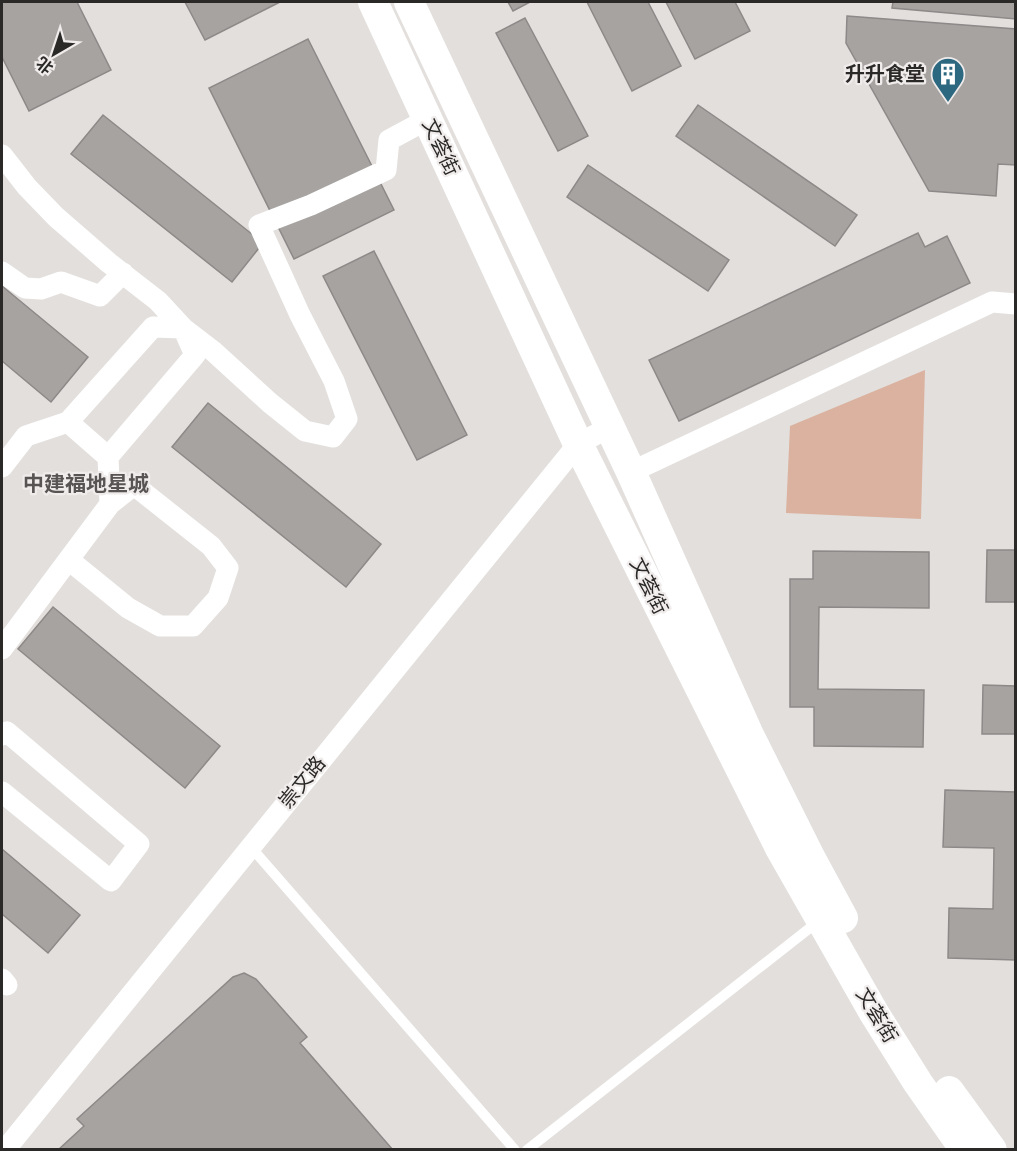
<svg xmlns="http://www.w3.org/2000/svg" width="1017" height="1151" viewBox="0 0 1017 1151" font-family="Montserrat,'Noto Sans SC',sans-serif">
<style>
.green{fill:#dab29f}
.building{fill:#a6a3a1;stroke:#8d8988;stroke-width:1.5}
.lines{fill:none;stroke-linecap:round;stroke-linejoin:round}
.service{stroke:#fff;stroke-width:10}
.minor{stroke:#fff;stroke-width:21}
.secondary{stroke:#fff;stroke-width:30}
.labels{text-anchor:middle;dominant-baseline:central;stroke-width:4.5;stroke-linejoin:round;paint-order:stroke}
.poi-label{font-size:20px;font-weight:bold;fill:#2a2928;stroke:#f0eceb;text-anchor:end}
.street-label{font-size:20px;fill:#2a2928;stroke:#f0eceb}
.neighbourhood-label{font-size:21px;font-weight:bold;fill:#575453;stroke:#f0eceb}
</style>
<rect width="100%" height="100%" fill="#e3dfdd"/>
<path class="green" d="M925,370l-4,149 -135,-6 4,-87z"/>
<path class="building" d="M2,2h75l34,68 -82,41 -27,-54z
M185,2h95l-75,38z
M508,2h22l-17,9z
M587,2h61l33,64 -49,25z
M666,2h69l15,29 -55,28z
M893,2h123v17l-124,-11z
M847,16l169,13v136l-18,-1 -2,32 -67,-5 -83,-148z
M525,18l63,118 -30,15 -62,-118z
M308,39l86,171 -100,49 -85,-171z
M698,105l159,110 -22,31 -159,-110z
M103,115l160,128 -31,39 -161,-128z
M588,165l141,95 -21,31 -141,-94z
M918,233l7,14 22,-11 23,47 -291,138 -30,-61z
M374,251l93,184 -50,25 -94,-184z
M2,286l86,71 -37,45 -49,-41z
M208,403l173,141 -35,43 -174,-140z
M987,550h29v52h-30z
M813,551l116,1v56l-110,-1 -1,82 106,1 -1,57 -109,-1v-39h-24v-128h23z
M53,607l167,139 -35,42 -167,-139z
M983,685l33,1v48h-34z
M945,790l71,2v168l-68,-2 1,-50 44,1 1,-61 -51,-1z
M2,849l78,66 -32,38 -46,-39z
M244,973l12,6 51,58 -7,6 93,107h-335l26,-24 -7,-7 156,-142z"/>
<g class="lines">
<path class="service" d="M250,846l265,304
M527,1150l293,-230"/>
<path class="minor" d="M2,155l25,32 29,30 53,46 49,38 25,27 30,23 57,52 35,28 28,6 14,-18 -13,-38 -34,-66 -41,-90 52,-20 75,-35 3,-30 39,-21
M2,272l23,16 16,1 20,-7 39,14 23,-23
M68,422l85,-95 30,1 12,27 -87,102
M2,467l24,-31 42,-14 40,35 2,47 -108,145
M631,472l361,-170 24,2
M69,560l59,48 32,18h33l25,-28 10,-30 -17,-22 -77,-61 -24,19
M2,735l5,-3 132,112 -28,37 -109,-89
M2,979l5,6
M5,1150l573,-706 32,-17"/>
<path class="secondary" d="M373,2l205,442 202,404 94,165 44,70 47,67
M409,2l222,470 117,261 63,126 32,59
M949,1091l43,59"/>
</g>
<defs>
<symbol id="building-pin" viewBox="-11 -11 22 30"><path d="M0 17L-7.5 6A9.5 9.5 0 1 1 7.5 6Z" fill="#2c6880" stroke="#f0eceb"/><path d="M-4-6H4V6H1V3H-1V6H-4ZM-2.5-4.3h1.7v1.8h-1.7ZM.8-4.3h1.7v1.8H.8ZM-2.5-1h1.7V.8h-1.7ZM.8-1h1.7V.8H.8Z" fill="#fff"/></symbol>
</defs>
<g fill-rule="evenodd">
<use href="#building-pin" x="929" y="55" width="38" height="52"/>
</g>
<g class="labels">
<g class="poi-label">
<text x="925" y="74">升升食堂</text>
</g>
<g class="street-label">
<text transform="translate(441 147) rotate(65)">文荟街</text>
<text transform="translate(649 586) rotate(64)">文荟街</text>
<text transform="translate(302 782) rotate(-51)">崇文路</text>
<text transform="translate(877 1015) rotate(59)">文荟街</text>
</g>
<g class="neighbourhood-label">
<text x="86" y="483">中建福地星城</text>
</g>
</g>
<rect width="1017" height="1151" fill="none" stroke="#2a2928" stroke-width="6"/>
<g transform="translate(54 54) rotate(219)" stroke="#f0eceb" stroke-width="4.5" paint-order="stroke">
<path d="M0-4.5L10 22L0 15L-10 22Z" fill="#2a2928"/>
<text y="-9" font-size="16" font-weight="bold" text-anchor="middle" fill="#2a2928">北</text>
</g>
</svg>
